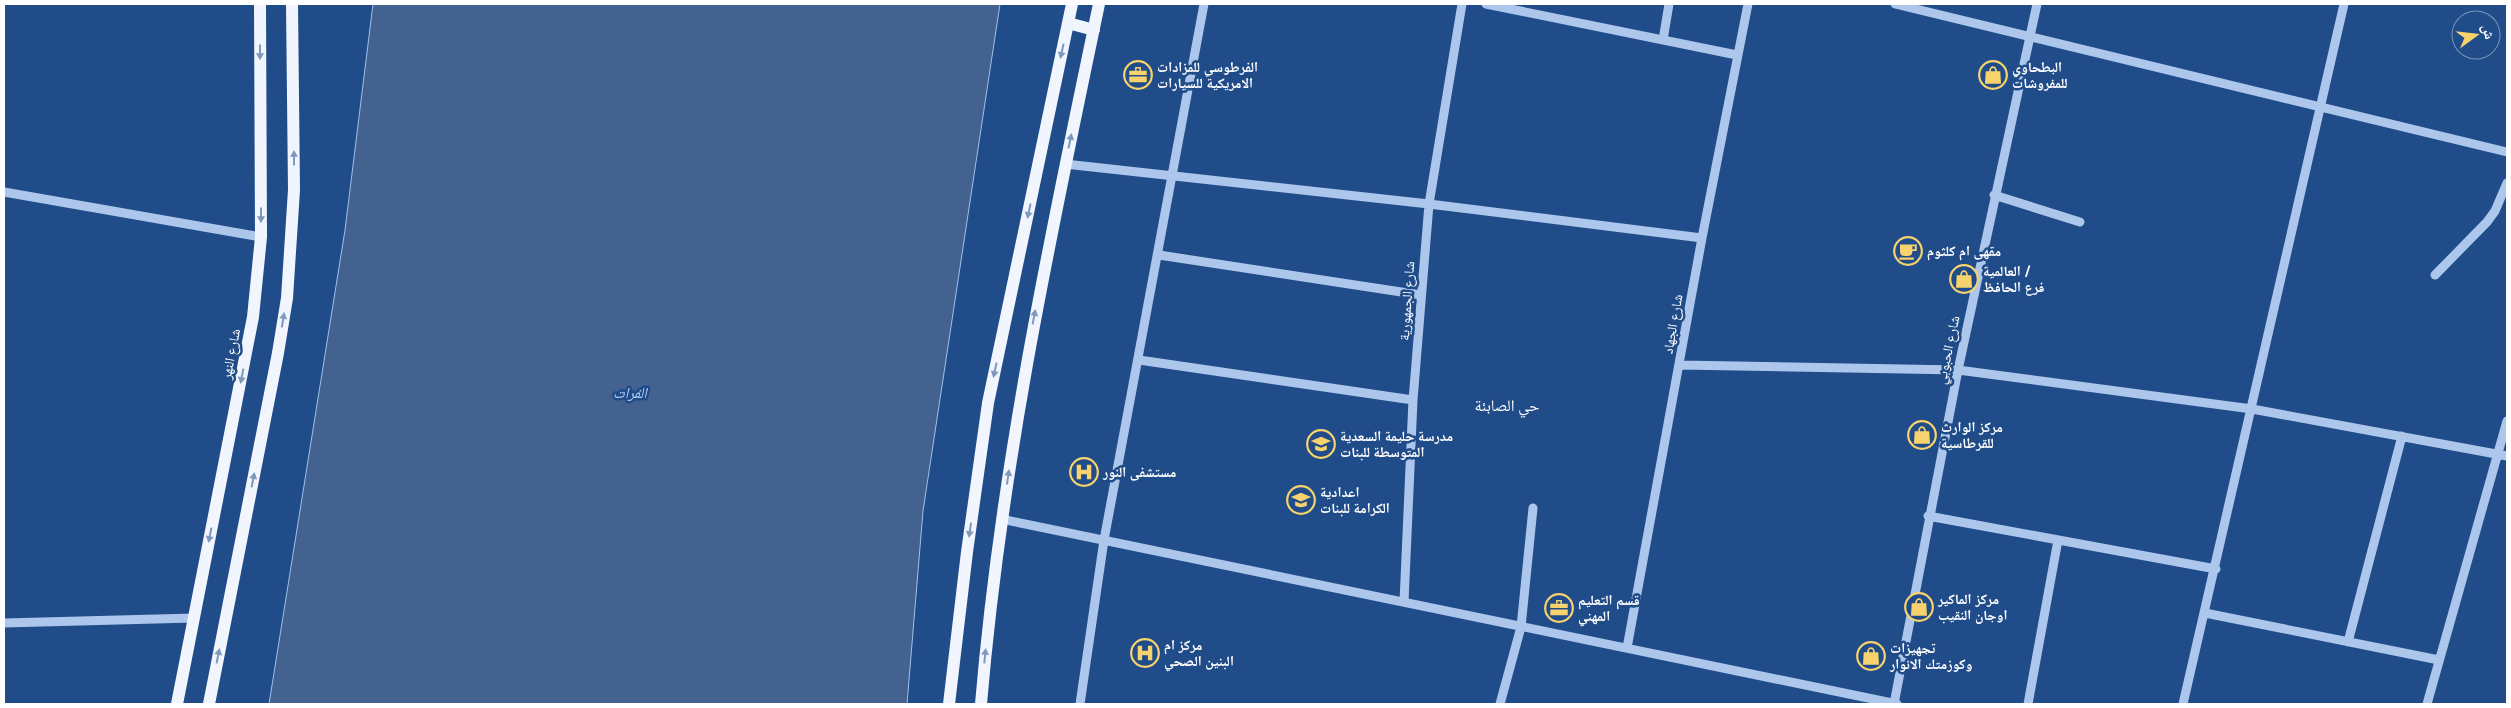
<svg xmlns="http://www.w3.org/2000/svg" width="2511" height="708" viewBox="0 0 2511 708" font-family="Karla,'Noto Naskh Arabic',sans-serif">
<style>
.water{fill:#43628f;stroke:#9fc1ec}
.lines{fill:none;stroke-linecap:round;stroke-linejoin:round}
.minor{stroke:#acc7eb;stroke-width:9}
.major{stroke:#f0f5fe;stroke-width:12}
.oneway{fill:#7e98be}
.labels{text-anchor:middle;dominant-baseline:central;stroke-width:5;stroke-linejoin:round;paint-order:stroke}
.poi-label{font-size:14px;font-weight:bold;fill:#fff;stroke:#204c89;text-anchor:start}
.street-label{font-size:14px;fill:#fff;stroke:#204c89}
.water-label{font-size:15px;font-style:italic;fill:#b8d1f2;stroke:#204c89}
.quarter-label{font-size:16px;fill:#fff;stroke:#204c89}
</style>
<rect width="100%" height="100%" fill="#204c89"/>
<path class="water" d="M373,4h627l-77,507 -16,193h-638l76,-474z"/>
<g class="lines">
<path class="minor" d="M1486,4l251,51
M1895,4l612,148
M1663,40l6,-36
M1065,164l364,40 273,34
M4,192l257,45
M1994,195l86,27
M1159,255l262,40
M2435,275l52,-53 8,-11 12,-28
M1139,360l274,40
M1680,365l278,5 294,39 255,47
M1928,516l288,53
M1001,519l896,185
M1404,602l9,-202 16,-196 33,-200
M2205,613l234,47
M4,623l190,-5
M2348,642l54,-206
M1627,648l75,-410 46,-234
M1080,704l24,-164 100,-536
M1500,704l21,-77 12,-119
M1894,704l64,-334 79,-366
M2028,704l30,-164
M2183,704l161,-700
M2427,704l80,-283"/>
<path class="major" d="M1068,23l26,7
M177,704l76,-387 8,-80 -1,-233
M209,704l69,-351 9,-55 7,-108 -2,-186
M949,704l18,-152 21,-149 84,-399
M981,704c20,-238 69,-466 118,-700"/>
</g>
<defs><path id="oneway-solid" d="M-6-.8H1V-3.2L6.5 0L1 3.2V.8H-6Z" transform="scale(1.25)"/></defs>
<g class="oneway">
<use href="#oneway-solid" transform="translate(1062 51) rotate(102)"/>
<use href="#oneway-solid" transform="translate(260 52) rotate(90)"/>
<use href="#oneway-solid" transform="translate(1070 141) rotate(-78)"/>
<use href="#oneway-solid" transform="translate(294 158) rotate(-90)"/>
<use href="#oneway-solid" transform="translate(1029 211) rotate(102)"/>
<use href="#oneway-solid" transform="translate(261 215) rotate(90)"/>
<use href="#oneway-solid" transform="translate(1034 317) rotate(-79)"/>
<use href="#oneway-solid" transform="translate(283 320) rotate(-81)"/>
<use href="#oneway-solid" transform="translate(995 370) rotate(102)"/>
<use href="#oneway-solid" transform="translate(242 376) rotate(101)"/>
<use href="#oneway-solid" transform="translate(1008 477) rotate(-82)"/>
<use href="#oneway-solid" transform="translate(253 480) rotate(-79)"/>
<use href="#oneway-solid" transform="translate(970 530) rotate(98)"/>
<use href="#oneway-solid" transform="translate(210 535) rotate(101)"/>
<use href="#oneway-solid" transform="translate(218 656) rotate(-79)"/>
<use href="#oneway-solid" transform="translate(985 656) rotate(-84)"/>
</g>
<defs>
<symbol id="office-ring" viewBox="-11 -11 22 22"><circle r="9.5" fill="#204c89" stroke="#f8d36d" stroke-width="1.5"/><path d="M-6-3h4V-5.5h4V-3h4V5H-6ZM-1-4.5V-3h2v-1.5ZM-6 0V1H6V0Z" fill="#f8d36d"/></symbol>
<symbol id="shop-ring" viewBox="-11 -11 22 22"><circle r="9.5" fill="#204c89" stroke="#f8d36d" stroke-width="1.5"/><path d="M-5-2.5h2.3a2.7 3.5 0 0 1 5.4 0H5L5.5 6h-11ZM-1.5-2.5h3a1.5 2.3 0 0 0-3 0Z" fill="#f8d36d"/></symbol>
<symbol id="cafe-ring" viewBox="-11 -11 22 22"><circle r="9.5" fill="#204c89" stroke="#f8d36d" stroke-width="1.5"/><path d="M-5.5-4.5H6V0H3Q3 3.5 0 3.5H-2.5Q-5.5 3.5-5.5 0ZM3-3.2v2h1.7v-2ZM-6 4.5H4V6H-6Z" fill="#f8d36d"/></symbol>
<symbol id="school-ring" viewBox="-11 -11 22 22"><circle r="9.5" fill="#204c89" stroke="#f8d36d" stroke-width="1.5"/><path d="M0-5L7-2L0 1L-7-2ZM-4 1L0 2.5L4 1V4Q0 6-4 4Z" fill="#f8d36d"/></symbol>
<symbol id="hospital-ring" viewBox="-11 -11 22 22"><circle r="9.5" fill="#204c89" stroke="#f8d36d" stroke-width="1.5"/><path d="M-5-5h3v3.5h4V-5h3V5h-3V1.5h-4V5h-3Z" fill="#f8d36d"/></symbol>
</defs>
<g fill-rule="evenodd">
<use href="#office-ring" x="1122" y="59" width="32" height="32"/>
<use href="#shop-ring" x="1977" y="59" width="32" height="32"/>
<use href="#cafe-ring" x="1892" y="235" width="32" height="32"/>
<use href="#shop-ring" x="1948" y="263" width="32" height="32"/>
<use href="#shop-ring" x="1906" y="419" width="32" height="32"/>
<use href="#school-ring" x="1305" y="428" width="32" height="32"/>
<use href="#hospital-ring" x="1068" y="456" width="32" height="32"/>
<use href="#school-ring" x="1285" y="484" width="32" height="32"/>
<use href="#shop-ring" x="1903" y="591" width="32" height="32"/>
<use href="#office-ring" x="1543" y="592" width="32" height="32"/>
<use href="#hospital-ring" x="1129" y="637" width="32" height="32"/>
<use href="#shop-ring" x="1855" y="640" width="32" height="32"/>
</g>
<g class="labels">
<g class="poi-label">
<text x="1157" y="67">الفرطوسي للمزادات<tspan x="1157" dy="16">الامريكية للسيارات</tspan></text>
<text x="2012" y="67">البطحاوي<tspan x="2012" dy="16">للمفروشات</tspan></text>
<text x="1927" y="251">مقهى ام كلثوم</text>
<text x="1983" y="271">العالمية /<tspan x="1983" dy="16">فرع الحافظ</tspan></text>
<text x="1941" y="427">مركز الوارث<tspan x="1941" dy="16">للقرطاسية</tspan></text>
<text x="1340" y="436">مدرسة حليمة السعدية<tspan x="1340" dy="16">المتوسطة للبنات</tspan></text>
<text x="1103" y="472">مستشفى النور</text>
<text x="1320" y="492">اعدادية<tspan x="1320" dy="16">الكرامة للبنات</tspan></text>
<text x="1938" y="599">مركز الماكير<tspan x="1938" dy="16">اوجان النقيب</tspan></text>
<text x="1578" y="600">قسم التعليم<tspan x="1578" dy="16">المهني</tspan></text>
<text x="1164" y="645">مركز ام<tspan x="1164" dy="16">البنين الصحي</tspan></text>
<text x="1890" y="648">تجهيزات<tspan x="1890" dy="16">وكوزمتك الانوار</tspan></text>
</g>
<g class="street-label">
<text transform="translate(1407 301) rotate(-86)">شارع الجمهورية</text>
<text transform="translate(1673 324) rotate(-80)">شارع الجهاد</text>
<text transform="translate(1948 350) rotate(-78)">شارع الحبوبي</text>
<text transform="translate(231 354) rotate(-79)">شارع النهر</text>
</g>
<g class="water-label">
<text x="630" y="393">الفرات</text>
</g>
<g class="quarter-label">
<text x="1507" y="405">حي الصابئة</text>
</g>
</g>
<rect width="2511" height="708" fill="none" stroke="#ffffff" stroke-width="10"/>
<g transform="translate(2476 35) rotate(75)"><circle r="24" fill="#204c89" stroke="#7994b8"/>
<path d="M0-4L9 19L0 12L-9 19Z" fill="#f8d36d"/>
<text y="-8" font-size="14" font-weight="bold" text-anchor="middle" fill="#ffffff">ش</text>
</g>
</svg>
